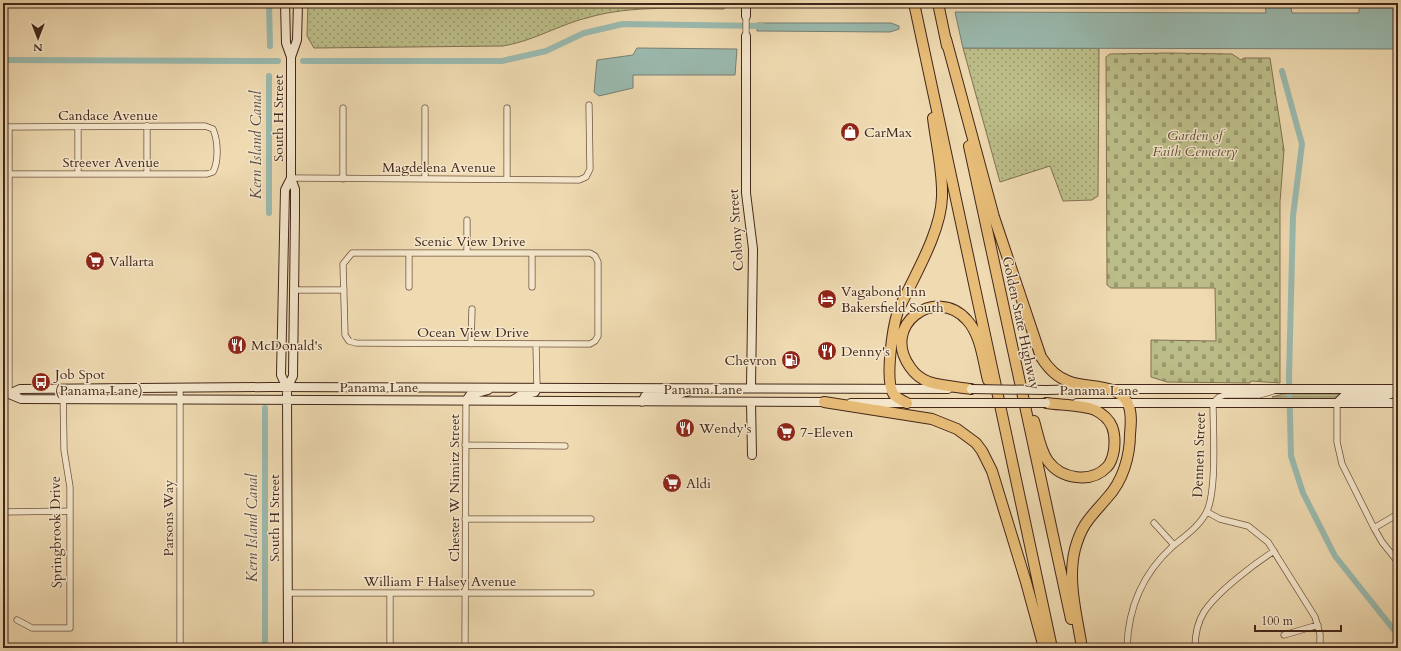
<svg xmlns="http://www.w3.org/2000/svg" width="1401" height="651" viewBox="0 0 1401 651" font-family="Cardo,serif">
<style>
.grass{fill:url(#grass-dots);stroke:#807252}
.forest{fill:url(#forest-crowns);stroke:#807252}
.cemetery{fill:url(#cemetery-stones);stroke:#807252}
.water{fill:#9abaaf;stroke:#777f73}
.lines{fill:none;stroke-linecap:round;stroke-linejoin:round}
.canal{stroke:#9abaaf;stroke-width:6}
.street-casing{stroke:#6e5440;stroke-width:7}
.secondary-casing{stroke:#43271a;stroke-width:10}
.highway-casing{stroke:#43271a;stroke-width:12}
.street{stroke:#f5e7cc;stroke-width:5.5}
.secondary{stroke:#f5e7cc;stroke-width:8}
.highway{stroke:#e8bd78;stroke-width:10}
.secondary-bridge-casing{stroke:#43271a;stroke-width:10;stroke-linecap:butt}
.secondary-bridge{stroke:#f5e7cc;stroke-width:8}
.labels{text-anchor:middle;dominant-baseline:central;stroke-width:3;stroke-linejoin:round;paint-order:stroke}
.street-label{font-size:14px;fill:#43271a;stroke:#f5e7cc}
.poi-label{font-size:14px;fill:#43271a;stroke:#f5e7cc;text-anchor:start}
.park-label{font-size:14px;font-style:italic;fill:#614d36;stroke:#f5e7cc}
.water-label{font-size:15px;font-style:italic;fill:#594c3f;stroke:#f5e7cc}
</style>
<defs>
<pattern id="grass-dots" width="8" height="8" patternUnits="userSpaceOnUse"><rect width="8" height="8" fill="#bcbe89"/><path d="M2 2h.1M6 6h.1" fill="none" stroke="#9a9a6f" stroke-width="1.8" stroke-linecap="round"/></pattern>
<pattern id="forest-crowns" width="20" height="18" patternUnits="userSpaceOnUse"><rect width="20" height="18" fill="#bcbe89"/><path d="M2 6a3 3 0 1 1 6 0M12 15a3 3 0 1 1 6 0" fill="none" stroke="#9a9a6f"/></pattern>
<pattern id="cemetery-stones" width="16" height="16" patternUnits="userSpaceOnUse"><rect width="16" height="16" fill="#bcbe89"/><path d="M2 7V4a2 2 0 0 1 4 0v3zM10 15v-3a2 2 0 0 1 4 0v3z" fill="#9a9a6f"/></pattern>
</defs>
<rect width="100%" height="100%" fill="#efdab1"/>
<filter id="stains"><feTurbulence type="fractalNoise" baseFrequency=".005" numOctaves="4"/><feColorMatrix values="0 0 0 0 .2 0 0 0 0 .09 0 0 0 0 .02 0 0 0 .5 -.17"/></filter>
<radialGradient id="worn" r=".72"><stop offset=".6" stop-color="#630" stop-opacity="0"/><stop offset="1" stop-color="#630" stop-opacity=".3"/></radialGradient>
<path class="grass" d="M308,3h421l-5,6c-44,0 -91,-4 -134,8 -30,7 -56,24 -87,29l-189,2 -7,-12z
M963,48h136l-1,148 -6,4 -29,1 -13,-35 -50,16z"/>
<path class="forest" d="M1283,394h68l-13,3h-66z"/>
<path class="cemetery" d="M1167,53l65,1 9,6 3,-2h26l14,92 -4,52v181l-29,-2 -1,2 -83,-1 -16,-5v-37l65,1 -1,-53h-104l-4,-3 -1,-228 4,-3z"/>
<path class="water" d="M1265,3h25l2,10h67v-10h39v46l-435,-1 -8,-36 311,1z
M757,23h134l8,3v3l-9,3 -133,-1z
M637,48l100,1 -2,26h-102v13l-34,8 -5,-4 3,-32 36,-5z"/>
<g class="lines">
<path class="canal" d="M269,3l1,43
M3,60l275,1
M303,61h199l44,-10 38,-18 39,-9 140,2
M1282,71l20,73 -9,72 -4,161 2,79 12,37 32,63 63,79
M269,213v-137
M265,648v-240"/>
<defs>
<path id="street" d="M746,16v20
M147,126v48
M3,127l202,-1 8,3c5,12 6,31 0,43l-6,2h-198
M78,127v47
M291,178l288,2 7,-3 4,-8 -1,-64
M343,179v-71
M425,179v-71
M507,179v-71
M467,220v33
M352,253h238l5,3 3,6v74l-3,5 -5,3 -234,-1 -7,-2 -4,-6 -2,-71z
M409,253v34
M532,253v34
M294,290h50
M471,344l1,-35
M536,344l1,44
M9,394v-267
M1337,403v39l5,22 32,64 8,14 16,20
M465,445l100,1
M3,512l67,-1
M1207,512l13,7 28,7 20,16 47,75 5,17v14
M465,519h126
M1154,523l20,22
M1374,528l24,-14
M288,593h303
M17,620l15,8h38v-141l-6,-37 -1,-61
M1284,635l34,-10
M180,648v-260
M390,648v-55
M465,648l1,-247
M1127,648c1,-40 16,-75 46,-102 12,-10 27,-20 34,-35 10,-22 6,-82 6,-108l6,-6 6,-2h34l14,-4
M1195,648c0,-13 2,-25 9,-36 13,-20 50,-48 70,-61"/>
<path id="secondary" d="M285,3l1,40 5,14 6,-17 1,-37
M746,3v13
M746,36v157l7,56 -2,139
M287,388l6,-12 2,-161v-26l-4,-11v-121
M1111,389h287
M1046,390l44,-1
M3,394h6l11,-5 251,-2 677,2
M9,394l12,5 808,3
M513,400l8,-5 14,-3 2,-4
M466,401l4,-6 18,-5
M642,402l3,-6 3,-1 31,-1 10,-3
M751,402l1,53
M851,403h120
M1077,403h321
M1337,403l7,-7h41l12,-4
M288,648l-1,-260 -6,-13 4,-185 6,-12"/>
<path id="highway" d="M914,3l138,645
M938,3l9,43
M946,39l48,178 47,140c7,11 15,20 27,24 17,8 51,1 60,23 4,9 3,20 2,30 0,22 -7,47 -23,64 -16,19 -25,25 -32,51 -8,32 2,67 7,99
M969,146l102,473
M971,389c-14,-2 -29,-3 -42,-7 -8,-3 -15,-9 -19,-15 -30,-42 26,-82 57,-47 14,15 16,41 21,60
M824,402l108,17 25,10 19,14 6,8 10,20 34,111 18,66
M907,403c-4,-2 -10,-5 -13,-8 -10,-13 -1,-69 4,-84 15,-33 43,-78 44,-114 1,-26 -6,-54 -9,-79
M1034,421c4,13 6,29 14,40 13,18 43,23 59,6 4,-4 6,-11 7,-17 2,-18 -1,-31 -19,-40 -12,-5 -35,-5 -49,-7"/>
</defs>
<use href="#street" class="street-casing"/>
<use href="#secondary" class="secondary-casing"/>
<use href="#highway" class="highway-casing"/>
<use href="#street" class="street"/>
<use href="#secondary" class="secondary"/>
<use href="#highway" class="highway"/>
<defs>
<path id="secondary-bridge" d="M971,389l75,1
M971,403h75"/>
</defs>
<use href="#secondary-bridge" class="secondary-bridge-casing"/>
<use href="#secondary-bridge" class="secondary-bridge"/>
</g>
<defs>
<symbol id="shop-disc" viewBox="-11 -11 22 22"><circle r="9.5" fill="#8f2418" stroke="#f5e7cc"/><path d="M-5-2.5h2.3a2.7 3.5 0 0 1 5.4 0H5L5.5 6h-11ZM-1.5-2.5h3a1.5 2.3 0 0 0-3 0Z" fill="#fff"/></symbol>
<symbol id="supermarket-disc" viewBox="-11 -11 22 22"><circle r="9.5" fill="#8f2418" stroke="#f5e7cc"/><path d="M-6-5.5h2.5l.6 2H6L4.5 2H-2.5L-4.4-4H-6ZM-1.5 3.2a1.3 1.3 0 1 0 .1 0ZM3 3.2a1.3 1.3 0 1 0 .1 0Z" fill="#fff"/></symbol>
<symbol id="hotel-disc" viewBox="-11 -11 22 22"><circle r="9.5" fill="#8f2418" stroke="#f5e7cc"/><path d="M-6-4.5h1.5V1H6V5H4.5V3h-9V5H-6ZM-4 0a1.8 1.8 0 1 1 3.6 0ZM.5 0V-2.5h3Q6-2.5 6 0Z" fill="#fff"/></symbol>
<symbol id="restaurant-disc" viewBox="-11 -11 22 22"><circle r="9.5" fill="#8f2418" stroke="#f5e7cc"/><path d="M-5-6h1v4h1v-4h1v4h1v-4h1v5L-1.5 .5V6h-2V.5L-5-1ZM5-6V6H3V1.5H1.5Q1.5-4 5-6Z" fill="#fff"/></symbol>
<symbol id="fuel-disc" viewBox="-11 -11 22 22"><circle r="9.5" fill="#8f2418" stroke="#f5e7cc"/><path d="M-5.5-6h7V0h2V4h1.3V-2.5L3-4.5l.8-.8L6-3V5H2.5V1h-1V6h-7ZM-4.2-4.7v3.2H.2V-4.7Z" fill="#fff"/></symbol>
<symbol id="bus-disc" viewBox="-11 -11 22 22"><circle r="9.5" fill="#8f2418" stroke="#f5e7cc"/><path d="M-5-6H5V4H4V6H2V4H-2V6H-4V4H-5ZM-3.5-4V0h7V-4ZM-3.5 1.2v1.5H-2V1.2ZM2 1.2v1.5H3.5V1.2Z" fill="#fff"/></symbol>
</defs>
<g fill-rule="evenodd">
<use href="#shop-disc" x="839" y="121" width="22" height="22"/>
<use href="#supermarket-disc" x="84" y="250" width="22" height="22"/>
<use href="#hotel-disc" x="816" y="288" width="22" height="22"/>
<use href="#restaurant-disc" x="226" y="334" width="22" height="22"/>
<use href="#restaurant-disc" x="816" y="340" width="22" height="22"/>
<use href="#fuel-disc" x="780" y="349" width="22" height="22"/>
<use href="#bus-disc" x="30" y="371" width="22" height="22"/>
<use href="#restaurant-disc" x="674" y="417" width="22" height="22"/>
<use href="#supermarket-disc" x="775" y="421" width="22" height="22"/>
<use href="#supermarket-disc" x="661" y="472" width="22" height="22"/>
</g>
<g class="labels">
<g class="street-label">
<text x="108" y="115">Candace Avenue</text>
<text transform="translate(278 118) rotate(-90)">South H Street</text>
<text x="111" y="162">Streever Avenue</text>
<text x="439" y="167">Magdelena Avenue</text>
<text transform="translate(736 230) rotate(-94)">Colony Street</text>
<text x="470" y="241">Scenic View Drive</text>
<text transform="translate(1021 323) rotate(78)">Golden State Highway</text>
<text x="473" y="332">Ocean View Drive</text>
<text x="379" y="387">Panama Lane</text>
<text x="703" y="389">Panama Lane</text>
<text x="1099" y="390">Panama Lane</text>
<text transform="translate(1199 455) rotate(-88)">Dennen Street</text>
<text transform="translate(454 488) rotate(-90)">Chester W Nimitz Street</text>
<text transform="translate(168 518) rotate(-90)">Parsons Way</text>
<text transform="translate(274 518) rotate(-90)">South H Street</text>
<text transform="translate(56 532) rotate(-91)">Springbrook Drive</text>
<text x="440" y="581">William F Halsey Avenue</text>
</g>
<g class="poi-label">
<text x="864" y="132">CarMax</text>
<text x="109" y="261">Vallarta</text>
<text x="841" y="291">Vagabond Inn<tspan x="841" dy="16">Bakersfield South</tspan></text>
<text x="251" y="345">McDonald's</text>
<text x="841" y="351">Denny's</text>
<text x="777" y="360" text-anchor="end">Chevron</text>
<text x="55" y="374">Job Spot<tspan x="55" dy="16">(Panama Lane)</tspan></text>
<text x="699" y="428">Wendy's</text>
<text x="800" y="432">7-Eleven</text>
<text x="686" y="483">Aldi</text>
</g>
<g class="park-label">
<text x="1195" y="135">Garden of<tspan x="1195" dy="16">Faith Cemetery</tspan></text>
</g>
<g class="water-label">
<text transform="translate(256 145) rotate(-90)">Kern Island Canal</text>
<text transform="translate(252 528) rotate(-90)">Kern Island Canal</text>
</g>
</g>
<rect width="1401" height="651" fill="none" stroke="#efdab1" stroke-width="16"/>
<rect x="4" y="4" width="1393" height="643" fill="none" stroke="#43271a" stroke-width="2"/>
<rect x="8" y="8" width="1385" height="635" fill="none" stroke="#43271a"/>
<g transform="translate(38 38) rotate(180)" stroke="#f5e7cc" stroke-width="3" paint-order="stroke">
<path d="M0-3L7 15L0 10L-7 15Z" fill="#43271a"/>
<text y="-6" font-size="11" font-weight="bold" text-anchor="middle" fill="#43271a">N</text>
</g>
<path d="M1255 625v6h86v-6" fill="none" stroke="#43271a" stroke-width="2"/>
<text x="1261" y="625" font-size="12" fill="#43271a" stroke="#f5e7cc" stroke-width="3" paint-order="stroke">100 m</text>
<rect width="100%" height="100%" filter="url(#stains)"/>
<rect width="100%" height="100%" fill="url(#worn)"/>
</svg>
